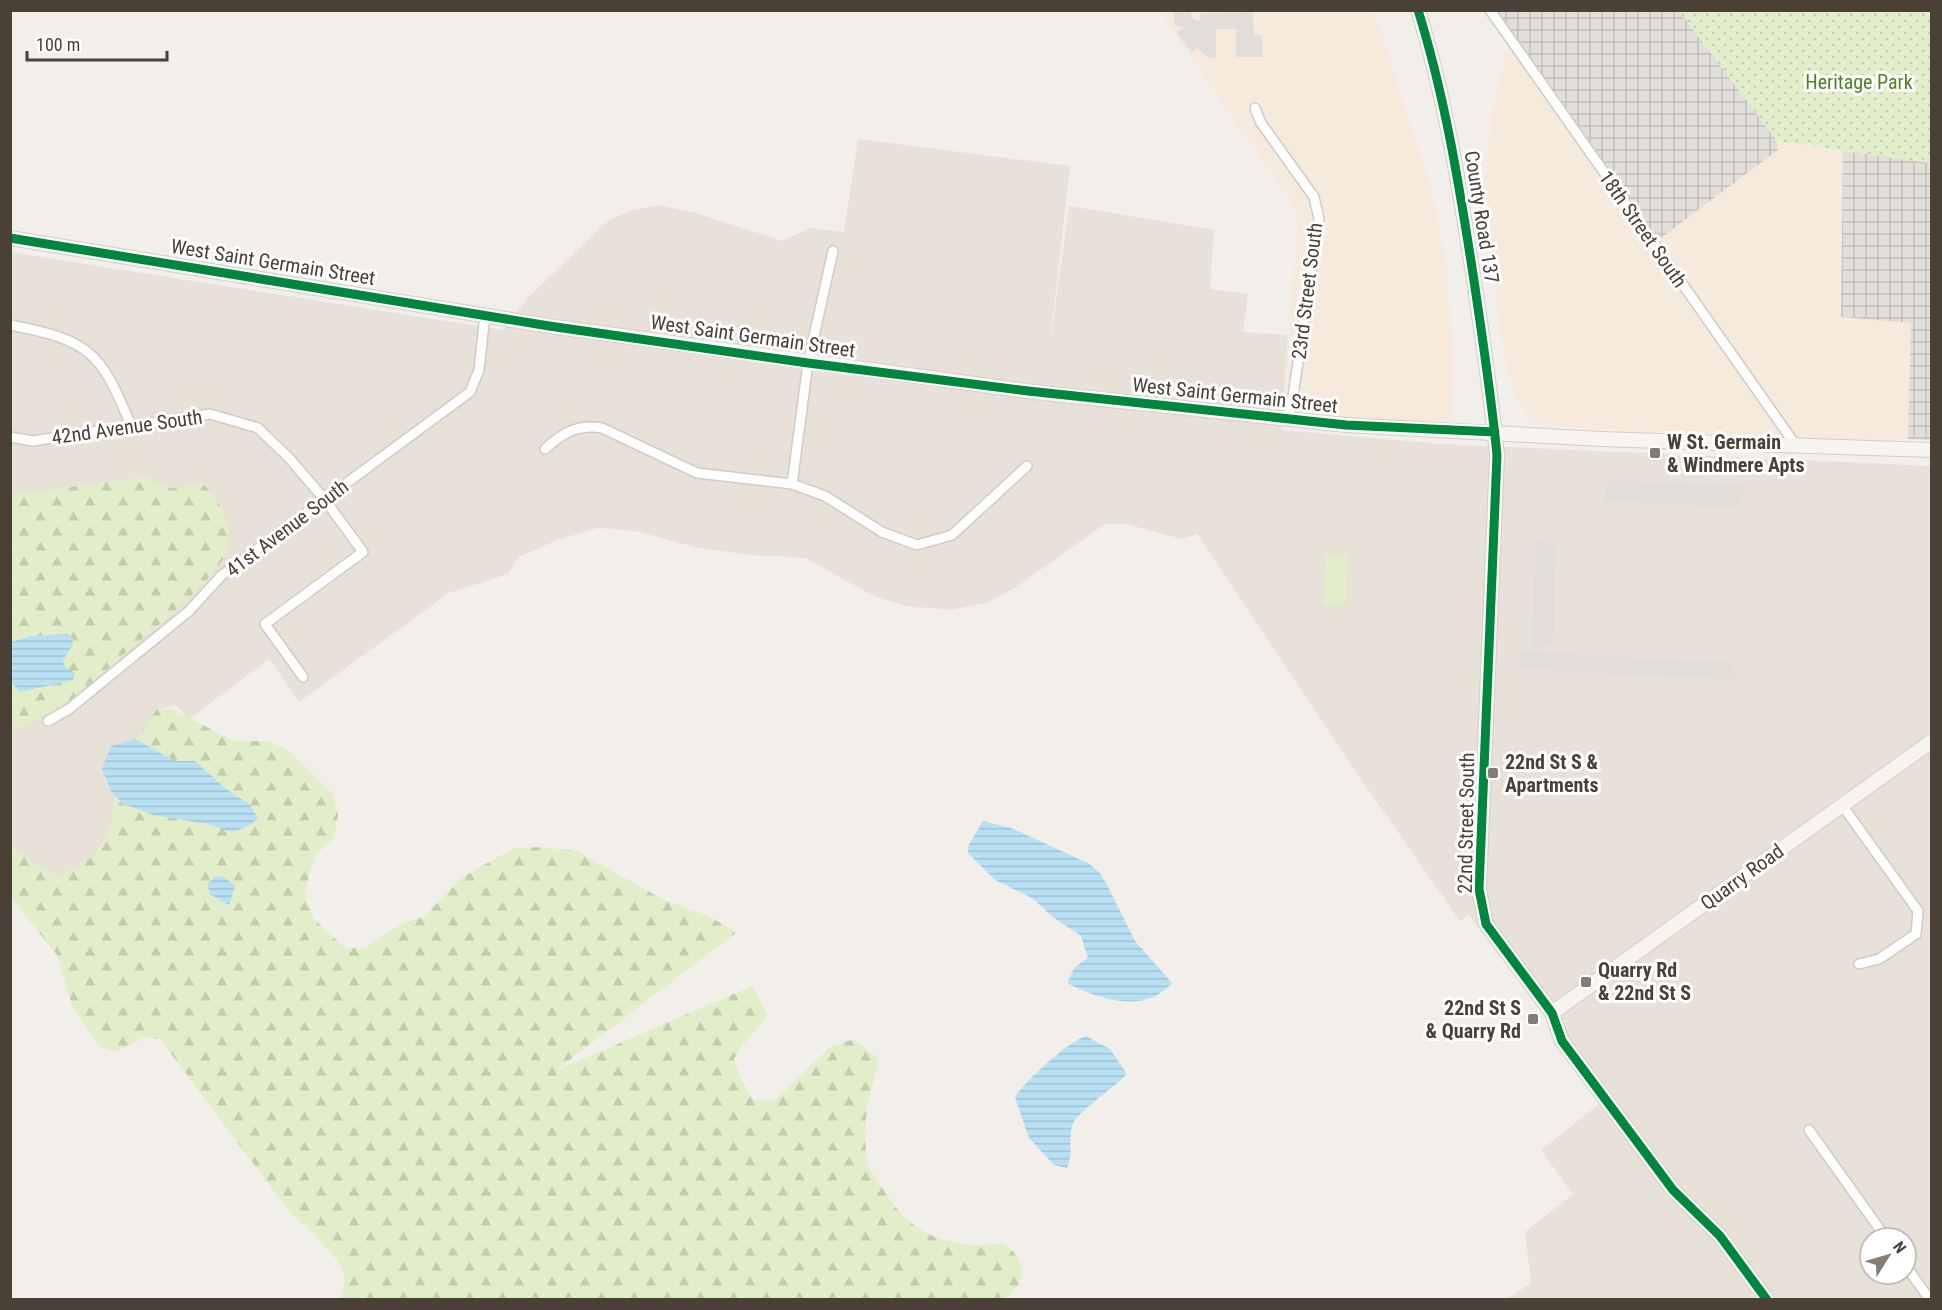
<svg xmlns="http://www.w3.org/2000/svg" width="1942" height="1310" viewBox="0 0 1942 1310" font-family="'Roboto Condensed',sans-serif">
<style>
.residential{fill:#e7e1d8;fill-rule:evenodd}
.commercial{fill:#f6eadd}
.industrial{fill:url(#industrial-grid)}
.green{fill:url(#green-dots)}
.forest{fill:url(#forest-firs)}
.pitch{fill:#e2eec9}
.parking{fill:#e1deda}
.water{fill:url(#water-rules)}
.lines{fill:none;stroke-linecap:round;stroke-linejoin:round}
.street-casing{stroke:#cfcbc7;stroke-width:12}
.secondary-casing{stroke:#d4cec3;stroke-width:16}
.street{stroke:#fdfdfc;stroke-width:9}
.secondary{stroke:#f7f4ef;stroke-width:14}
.cycleway-casing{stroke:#fff;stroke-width:13}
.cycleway{stroke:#00873e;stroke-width:9}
.poi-dot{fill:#857d75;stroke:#fff;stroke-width:2}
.labels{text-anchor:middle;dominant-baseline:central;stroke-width:6;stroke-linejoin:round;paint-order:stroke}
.park-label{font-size:20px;fill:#4e8223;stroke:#fff}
.street-label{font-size:20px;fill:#4a4036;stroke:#fff}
.poi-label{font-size:20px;font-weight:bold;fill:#4a4036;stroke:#fff;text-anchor:start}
</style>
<defs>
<pattern id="industrial-grid" width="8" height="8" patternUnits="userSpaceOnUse" patternTransform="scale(1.5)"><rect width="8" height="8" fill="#e2ded9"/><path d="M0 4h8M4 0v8" fill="none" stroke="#c3c0bb"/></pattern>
<pattern id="green-dots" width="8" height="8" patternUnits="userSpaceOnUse" patternTransform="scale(1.5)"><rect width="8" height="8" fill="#e2eec9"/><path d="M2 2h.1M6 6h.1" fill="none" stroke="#c3cdad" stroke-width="1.8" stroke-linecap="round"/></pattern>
<pattern id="forest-firs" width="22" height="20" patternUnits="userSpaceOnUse" patternTransform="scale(1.5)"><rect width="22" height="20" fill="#e2eec9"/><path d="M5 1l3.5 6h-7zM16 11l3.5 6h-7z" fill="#c3cdad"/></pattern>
<pattern id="water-rules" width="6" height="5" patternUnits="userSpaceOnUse" patternTransform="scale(1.5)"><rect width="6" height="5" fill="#b8e0f3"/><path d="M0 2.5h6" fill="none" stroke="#a0c1d1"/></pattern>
</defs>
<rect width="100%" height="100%" fill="#f2efeb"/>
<path class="residential" d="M858,139l212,27 -21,185 20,-145 145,24 -4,59 38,5 -5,38 45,3 -7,95 161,14 489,22v833h-424l24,-16 -6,-51 48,-38 -32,-44 68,-54 -140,-181 -9,6 -109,-156 -154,-231 -15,5 -56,-15h-21l-89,63 -30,16 -36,7 -43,-4 -34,-10 -67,-38 -55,-3 -52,-7 -64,-17 -37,-3 -41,12 -38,17 -11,17 -59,19 -150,109 -30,-43 -80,60 -13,-14 -20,5 -33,54 -7,26 -3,33 -14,27 -14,14 -75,34v-646l493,78 24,-31 72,-70 12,-10 22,-9 26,-5 36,8 88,28 27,-13 34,4zM1870,1238h36v36h-36z"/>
<path class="commercial" d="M1159,11h215l57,174 6,30 12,66 4,86 -2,60 -169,-12 16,-202z
M1508,43l269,107v-9l66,10 -2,166 70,6 -3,116h-125l-219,-12 -21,-3 -16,-9 -11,-17 -13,-45 -20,-164 11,-87z"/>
<path class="industrial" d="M1485,11h194l98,130 1,9 -129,97z
M1843,151l88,12v277l-23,-1 3,-116 -70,-6z"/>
<path class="green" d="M1679,11h252v152l-154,-22z"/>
<path class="forest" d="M148,477c20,17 30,10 53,6 18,13 32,42 27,65 -6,28 -88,92 -112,113 -12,11 -23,24 -37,34 -21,14 -45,25 -68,37v-237z
M172,709l62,32h34l20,9 45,44 5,21 -4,23 -19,18 -11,37 10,26 31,29h19l41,-26 19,-5 37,-39 53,-30 26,-1 37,4 85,48 44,16 31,17 -182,139 197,-85 16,29c-11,16 -25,26 -34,44l8,22 12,19 20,1 56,-54 24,-8 24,20c-1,19 -7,27 -10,44 -3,12 -3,47 -1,59 2,8 10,17 14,24 28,49 69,65 123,57 24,19 24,37 0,57l-664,-1c4,-9 6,-17 3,-28 -6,-16 -42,-49 -55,-61l-128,-171 -15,-2 -29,15 -17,-6 -26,-38 -16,-53 -46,-57 -1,-53 33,24 15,6c65,-22 47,-58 64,-109 7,-19 23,-39 34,-56z"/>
<path class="pitch" d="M1326,554l22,1 -3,51 -22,-1z"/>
<path class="parking" d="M1174,11h25l-8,1 1,6 4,3 4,-1 1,-7 52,-1 1,23h8l1,22h-27v-28h-20v28l-7,1 -12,-10 -5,4 -15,-19 6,-5 -9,-3z
M1608,480l137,6v7l-5,12 -11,2 -124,-6z
M1536,542l19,1 -1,91 -3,12 -12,2 -7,-1z
M1520,649l44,5 164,8 8,10 -1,8 -216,-11z"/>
<path class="water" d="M68,634l5,5 -1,7 -9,14 2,7 10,6 -2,7 -53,12 -9,-10v-40l20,-6z
M135,739l40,22h20l31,28 23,15 9,14 -8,7 -18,7 -24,-8 -55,-9 -30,-11 -12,-13 -9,-22 9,-23z
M983,821l28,7 77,35 11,9 7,11 29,58 37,42c-28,32 -73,16 -105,0l8,-16 13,-9 -7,-22 -28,-19 -21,-19 -37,-18 -27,-27v-7z
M215,876l9,1 11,9 -6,19 -20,-11 -1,-10z
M1086,1036l24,13 17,25c-12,13 -52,39 -55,52 -4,14 2,25 -5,42l-13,-3 -25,-27 -14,-41c11,-17 53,-55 71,-61z"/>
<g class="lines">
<defs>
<path id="street" d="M1490,10l307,437
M1255,108l6,15 53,74 5,22 -27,184 -5,16
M10,325c80,15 91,27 121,101
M10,437l23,4 177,-27 48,14 32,31 35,41 38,52 -98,72 38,53
M545,449c17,-16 33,-25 57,-21l95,45 95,11 33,12 57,36 35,13 35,-10 75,-69
M792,484l16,-121 25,-112
M48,721l21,-12 120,-98 33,-36 248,-183 9,-22 6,-55
M1842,805l76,106 -2,23 -37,25 -20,5
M1809,1130l77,108
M1906,1266l24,34"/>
<path id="secondary" d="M1418,10c27,87 41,174 55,264 9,60 18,120 24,181l-18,434 7,35 66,89 10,28 111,149 47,46 47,64
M10,238l539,88 485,66 312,33 255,14 331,11
M1552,1013l380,-272"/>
</defs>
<use href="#street" class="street-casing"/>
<use href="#secondary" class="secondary-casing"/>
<use href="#street" class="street"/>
<use href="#secondary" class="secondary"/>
<defs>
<path id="cycleway" d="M1418,10c27,87 41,174 55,264 9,60 18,120 24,181l-18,434 7,35 66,89 10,28 111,149 47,46 47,64
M10,238l539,88 259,37 220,28 318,34 149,7"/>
</defs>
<use href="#cycleway" class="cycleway-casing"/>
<use href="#cycleway" class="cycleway"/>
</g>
<g class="poi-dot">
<rect x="1649" y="447" width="12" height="12" rx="3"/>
<rect x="1487" y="767" width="12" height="12" rx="3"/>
<rect x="1580" y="976" width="12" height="12" rx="3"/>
<rect x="1527" y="1013" width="12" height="12" rx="3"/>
</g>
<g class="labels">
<g class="park-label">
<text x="1859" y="82">Heritage Park</text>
</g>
<g class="street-label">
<text transform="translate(1482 217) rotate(81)">County Road 137</text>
<text transform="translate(1643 229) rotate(55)">18th Street South</text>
<text transform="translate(273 262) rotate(9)">West Saint Germain Street</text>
<text transform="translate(1307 291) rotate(-83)">23rd Street South</text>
<text transform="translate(753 336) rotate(8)">West Saint Germain Street</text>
<text transform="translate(1235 395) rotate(6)">West Saint Germain Street</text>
<text transform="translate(127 427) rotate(-8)">42nd Avenue South</text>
<text transform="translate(287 528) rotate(-37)">41st Avenue South</text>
<text transform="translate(1466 823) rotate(-89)">22nd Street South</text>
<text transform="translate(1742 877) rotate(-36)">Quarry Road</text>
</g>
<g class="poi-label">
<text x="1667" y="442">W St. Germain<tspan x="1667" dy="23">&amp; Windmere Apts</tspan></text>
<text x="1505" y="762">22nd St S &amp;<tspan x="1505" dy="23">Apartments</tspan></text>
<text x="1598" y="970">Quarry Rd<tspan x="1598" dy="23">&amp; 22nd St S</tspan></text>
<text x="1521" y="1008" text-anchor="end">22nd St S<tspan x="1521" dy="23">&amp; Quarry Rd</tspan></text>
</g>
</g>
<rect width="1942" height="1310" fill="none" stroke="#4a4036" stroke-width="24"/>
<g transform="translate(1888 1256) rotate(53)"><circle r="28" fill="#ffffff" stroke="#b7b3af" stroke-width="1.5"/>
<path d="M0-4.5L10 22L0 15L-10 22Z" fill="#857d75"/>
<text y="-9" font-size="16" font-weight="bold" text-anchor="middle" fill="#4a4036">N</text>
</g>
<path d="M27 51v9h140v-9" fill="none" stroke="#4a4036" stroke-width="3"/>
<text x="36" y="51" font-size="18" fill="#4a4036" stroke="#ffffff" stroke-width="4.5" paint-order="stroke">100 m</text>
</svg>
